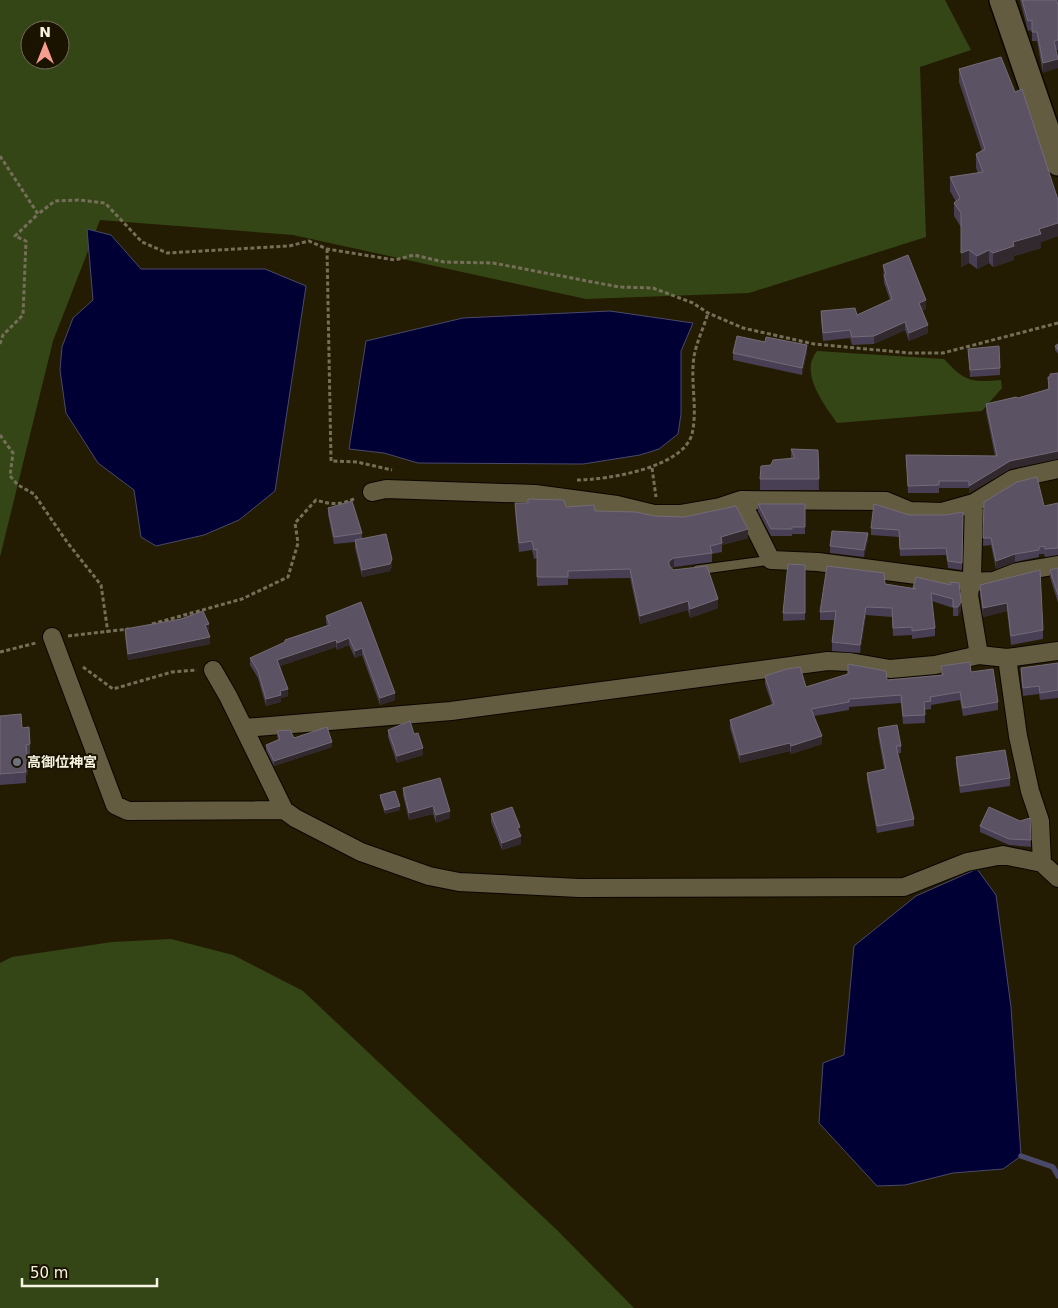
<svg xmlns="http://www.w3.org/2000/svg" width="1058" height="1308" viewBox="0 0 1058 1308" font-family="'DejaVu Sans','Noto Sans JP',sans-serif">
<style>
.green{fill:#354616;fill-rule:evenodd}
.water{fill:#000035;stroke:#4a4969}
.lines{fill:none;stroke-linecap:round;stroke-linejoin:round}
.stream{stroke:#4a4969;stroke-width:5.5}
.service-casing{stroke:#0c0600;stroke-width:11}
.minor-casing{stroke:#0c0600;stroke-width:20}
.secondary-casing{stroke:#0c0600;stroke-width:28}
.path{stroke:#756f59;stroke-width:3;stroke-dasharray:4 2.5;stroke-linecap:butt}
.service{stroke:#635c40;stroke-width:9}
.minor{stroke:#635c40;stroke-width:18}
.secondary{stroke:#635c40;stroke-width:25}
.wall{fill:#483f54}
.shaded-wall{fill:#31292d}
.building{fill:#5b5263;stroke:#736b77}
.worship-dot{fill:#6b7280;stroke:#191300;stroke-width:2}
.labels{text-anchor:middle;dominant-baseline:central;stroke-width:4;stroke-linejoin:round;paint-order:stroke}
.poi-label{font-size:14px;font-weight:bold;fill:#f7f3e3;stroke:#191300;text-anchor:start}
</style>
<rect width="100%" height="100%" fill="#231c02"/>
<path class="green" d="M0,0h945l26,50 -51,17 6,170 -177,56 -163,6 -293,-64 -193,-15 -47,121 -53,216zM30,30h30v30h-30z
M817,351l127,8c20,22 27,24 57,21l1,8 -20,23 -145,12c-13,-19 -38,-50 -20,-72z
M171,939l62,16 70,36 254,239 77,78h-634v-345l12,-6 100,-15z"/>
<path class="water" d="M87,229l24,6 30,34h124l41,17 -31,205 -36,29 -35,15 -48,11 -15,-9 -7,-47 -36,-27 -32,-50 -6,-43 2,-23 11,-29 20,-18z
M610,311l83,12 -12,28v63l-3,20 -19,15 -19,6 -57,9 -165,-1 -34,-10 -35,-4 17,-108 97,-23z
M977,869l19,26 15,112 10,149 -18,13 -50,4 -48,12 -28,1 -58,-63 4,-60 21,-8 10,-109 62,-50z"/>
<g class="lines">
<path class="stream" d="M1021,1156l32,11 5,9"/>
<defs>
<path id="service" d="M697,570l74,-10"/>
<path id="minor" d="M372,492l14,-3 149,5 82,11 37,9h26l40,-7 21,-7 145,1 24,10 32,1 32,-9 39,-24 45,-10
M741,500l30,60 47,2 152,20 24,-1 23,-9 41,-7
M974,503l-2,73 -3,19 10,60
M52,637l63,168 13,6 156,-1
M1007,658l11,78 12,55 10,30 2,42
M213,670l15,26 56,114 11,8 66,34 68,24 30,6 120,6 325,-1 63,-25 36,-7 39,8 16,15
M244,728l207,-17 377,-50 22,1 40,7 45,-4 44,-10 28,3 51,-7"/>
<path id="secondary" d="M1002,0l56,163"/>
</defs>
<use href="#service" class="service-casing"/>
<use href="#minor" class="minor-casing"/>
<use href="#secondary" class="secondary-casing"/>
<path class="path" d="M0,156l38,58 17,-13 23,-1 27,3 37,39 25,11 122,-7 20,-5 18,8 68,11 19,-5 30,7 49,1 126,24 34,1 40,15 15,10 35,15 71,16 95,9h34l115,-30
M327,249l4,212 26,1 35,8
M0,344l3,-9 20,-20 3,-74 -11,-5 23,-22
M0,435l13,18 -3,23 8,9 16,9 33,48 34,43 7,48
M652,468l4,29
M577,480c29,0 106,-12 115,-46 6,-26 -2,-52 2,-77 2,-14 10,-30 14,-44
M152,624l90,-25 46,-22 10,-34 -3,-20 21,-23c16,5 25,5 40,-2
M68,636l61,-7
M0,652l36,-9
M83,667l30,22 59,-17 25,-2"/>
<use href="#service" class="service"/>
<use href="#minor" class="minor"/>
<use href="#secondary" class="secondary"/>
</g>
<path class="wall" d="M1020,0h38v50h-2l-13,23 -6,-32h-5v-11l-4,1z
M959,69l99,131v36l-17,6v6l-27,8v4l-21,7 -4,-4 -12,6 -8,-6 -8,4v-40l-7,-11v-13l2,-1 -6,-11v-14l28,-4 -2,-5v-14l6,-3 -23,-69z
M883,265l43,44 -4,1 6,23 -19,8 -4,-11 -31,14 -22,1 -2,-7 -27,3 -2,-21v-9l36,4 33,-15 -6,-17z
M1058,344v10l-3,-4v-4z
M968,349l32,19v7l-30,2z
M807,352l-5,23 -69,-15v-7z
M1058,373l-48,96 -41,24v-5h-30v5h-31l-2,-38 89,1 -9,-44v-8l32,-6 30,-9 2,-12z
M791,449l27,1 1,40h-59v-11l11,-14 20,-7z
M984,502l60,4 14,-3v52l-13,2 -1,-3h-5v3l-24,5 -19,7 -5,-24 -8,1z
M515,503l51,4 29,4 153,27 -26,7v7l-10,2v8l-38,5 -2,2 46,39 -28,10 -2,-8 -48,14 -10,-46 -62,1v6l-31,1v-28l-3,1 -2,-9 -13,2 -4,-40z
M758,504h47v30h-13v2h-21l-13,-25z
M328,508l34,25v6l30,27 -2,5 -28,6 -7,-29v-6l-21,2 -6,-29z
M963,512l-1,58 -14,-2 -2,-13 -46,1 -1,-19 -28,-2v-7l38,-13h36z
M868,540l-4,17 -34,-4v-7z
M805,565v55l-22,1v-8z
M1058,568v35l-8,-26v-7z
M885,584l28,4 37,-3 11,25 -3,6h-5v-8l-21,-7 3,27v8l-23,3v-4l-19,1 -1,-19 -26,-2 -6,38 -28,-2v-9l3,-22h-15v-8z
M980,585l63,45v9l-32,6 -4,-34 -24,6 -3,-23z
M361,602l34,98 -15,5 -18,-50 -7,3 -6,-13 -12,5 -1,-3 -56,19 8,30 -7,2v4l-15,4 -8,-28 -8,-13v-7l35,-15v-3l42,-15 -1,-2v-7z
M125,629l84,1 -2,1 3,13 -82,16 -3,-25z
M1058,663v35l-18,2 -1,-6 -16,2 -2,-21v-7z
M848,664l39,16 54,-4v-10l30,6 27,30v8l-35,6 -3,-16 -29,5v4l-6,1v13l-22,1 -2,-21 -52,4v3l-35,6 8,28 -31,10 -1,-3 -50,12 -10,-35v-8l42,-15 -7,-21v-8l41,11 42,-13z
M0,716l22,12 8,16v11h-3l1,19 -2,1v8l-26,2z
M878,728l23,18v7h-4l17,66v7l-37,7 -10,-53v-7l17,-4 -6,-34z
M388,730l26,4 9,21 -26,8 -9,-26z
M277,731l17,7 38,9 -58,19 -8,-16v-5l12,-5 -1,-4z
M956,757l54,21v8l-50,7 -4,-28z
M403,788l47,30 -14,5 -3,-9 -24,6 -6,-25z
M380,795l20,15 -15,4 -5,-16z
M491,814l29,20 1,10 -19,6 -11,-28z
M1030,818l1,29 -22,-2 -29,-13v-6l40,-5z"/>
<path class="shaded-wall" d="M1058,59v9l-15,5v-10z
M1058,223v13l-17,6v6l-27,8v4l-21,7v-14l46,-24z
M969,250v13l-8,4v-14z
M989,250v13l-12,6v-13z
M926,300v9l-7,3v-9z
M905,322v8l-31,14v-8z
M928,325v8l-19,8v-8z
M807,345v7l-5,23v-7z
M1058,451v8l-48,10 -41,24v-7l41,-25z
M748,529v9l-26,7 -1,-8z
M868,533v7l-4,17v-7z
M1015,554v8l-19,7v-8z
M674,558v9l-5,3v4v-13z
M392,559v7l-2,5 -28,6v-7z
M718,599v9l-28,10v-9z
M688,601v9l-48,14v-8z
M961,602v8l-3,6v-9z
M1007,603v8l-24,6v-9z
M866,607v8l-6,38v-8z
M209,624v6l-4,2v-7z
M210,637v7l-82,16v-6z
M349,638v7l-12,5v-7z
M336,640v7l-59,20v-7z
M362,648v7l-7,3v-7z
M288,689v7l-7,2v4l-15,4v-7l14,-8z
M395,693v7l-15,5v-7z
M822,736v8l-31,10v-8z
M332,742v5l-58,19v-5z
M790,743v8l-50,12v-8z
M423,748v7l-26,8v-7z
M28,763v11l-2,1 -1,-11z
M400,806v4l-15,4v-4z
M433,806v8l-24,6v-7z
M450,811v7l-14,5v-8z
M520,827v7l-3,-6z
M521,836v8l-19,6v-7z"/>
<path class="building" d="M1022,0h34l2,5v35l-4,1 4,18 -15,4 -6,-31h-5v-12l-4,1z
M1001,57l14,35 7,-3 36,111v23l-19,6 2,5 -28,8 1,4 -21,7 -4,-3 -12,6 -8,-6 -8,3v-40l-7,-10 6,-5 -10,-21 33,-5 -7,-18 9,-5 -26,-80z
M908,255l18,45 -7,3 9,22 -19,8 -4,-11 -31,14 -22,1 -2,-7 -27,3 -2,-22 34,-3 2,7 35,-16 -8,-24 2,-1 -3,-9z
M737,336l28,6 1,-5 41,8 -5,23 -69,-15z
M1058,344v6l-3,-4z
M999,346l1,22 -30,2 -2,-21z
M1058,373v78l-48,10 -41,25v-5h-30v4l-31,1 -2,-31 91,1 -11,-52 30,-7 2,1 31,-9 -1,-12h2v-3z
M791,449l27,1 1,29h-59l1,-13 10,-1 2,-5 22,-2z
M1037,477l7,29 14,-3v45l-13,1 -1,-3 -5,1v3l-24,4 -19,7 -5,-23h-8l1,-36 33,-20z
M528,499l36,1 2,7 28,-2 1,6 41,1 18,4 30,1 52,-11 12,23 -27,8 1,6 -12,3 2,7 -38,5 -5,3v4l4,5 34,-4 11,33 -28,10 -2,-8 -48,15 -10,-47 -62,2v6h-31v-28l-3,1 -2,-9 -13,2 -4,-40h13z
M352,501l10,32 -28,4 -6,-29z
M758,504h47v23h-13v2h-21z
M874,504l35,11h36l18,-3 -1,51 -14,-2 -2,-13 -46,1 -1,-19 -28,-2z
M832,531l36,2 -4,17 -34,-4z
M386,534l6,25 -2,5 -28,6 -7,-30z
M788,564l17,1v48h-22z
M827,566l57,7 1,11 31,5 -3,-1 3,-11 35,8 -1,-3 9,1 2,19 -3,5h-5v-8l-22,-6 4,35 -23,3v-4l-19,1 -1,-20 -26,-1 -6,38 -28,-3 4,-31 -16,1z
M1058,568v27l-8,-25z
M1040,570l3,60 -32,6 -4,-33 -24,5 -3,-23z
M361,602l34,91 -15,5 -18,-50 -7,3 -6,-13 -12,5 -1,-3 -59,20 11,29 -8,2 1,4 -15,4 -8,-28 -8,-13 35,-16v-2l45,-15 -4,-9z
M203,611l6,13 -4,1 5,12 -82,17 -3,-25 56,-10z
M970,662l1,10 22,-3 5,33 -35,6 -3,-16 -30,5 1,4 -7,1 1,13 -22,1 -2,-21 -52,4v3l-38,7 11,27 -31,10 -1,-3 -50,12 -10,-35 44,-16 -9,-28 22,-7 13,-2 6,20 42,-13v-10l38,7 1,9 56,-5 -2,-9z
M1058,663v27l-18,3 -1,-7 -16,2 -2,-20z
M21,714l1,14 7,-1 1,17 -4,1 2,18 -3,1 1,8 -26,2v-58z
M410,721l4,13 4,-1 5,15 -26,8 -9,-26z
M897,725l4,21h-5l18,73 -37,7 -10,-53 19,-4 -8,-41z
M327,727l5,15 -58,19 -8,-16 14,-6 -3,-8 13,-1 4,8z
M1005,750l5,28 -50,8 -4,-29z
M440,778l10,33 -14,4 -3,-9 -24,7 -6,-25z
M395,791l5,15 -15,4 -5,-15z
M512,807l8,20 -3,1 4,8 -19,7 -11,-29z
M989,807l31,14 10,-3 1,22 -22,-1 -29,-13z"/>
<circle class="worship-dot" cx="17" cy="762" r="5"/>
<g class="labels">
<g class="poi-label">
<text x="27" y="762">高御位神宮</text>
</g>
</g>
<g transform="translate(45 45)"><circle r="24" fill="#191300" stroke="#726d5b"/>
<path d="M0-4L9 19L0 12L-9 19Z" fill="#f59d8e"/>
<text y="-8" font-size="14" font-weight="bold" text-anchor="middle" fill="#f7f3e3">N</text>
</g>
<path d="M22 1278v8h135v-8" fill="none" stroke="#f7f3e3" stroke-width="2.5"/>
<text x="30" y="1278" font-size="15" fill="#f7f3e3" stroke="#191300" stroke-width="4" paint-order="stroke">50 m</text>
</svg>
